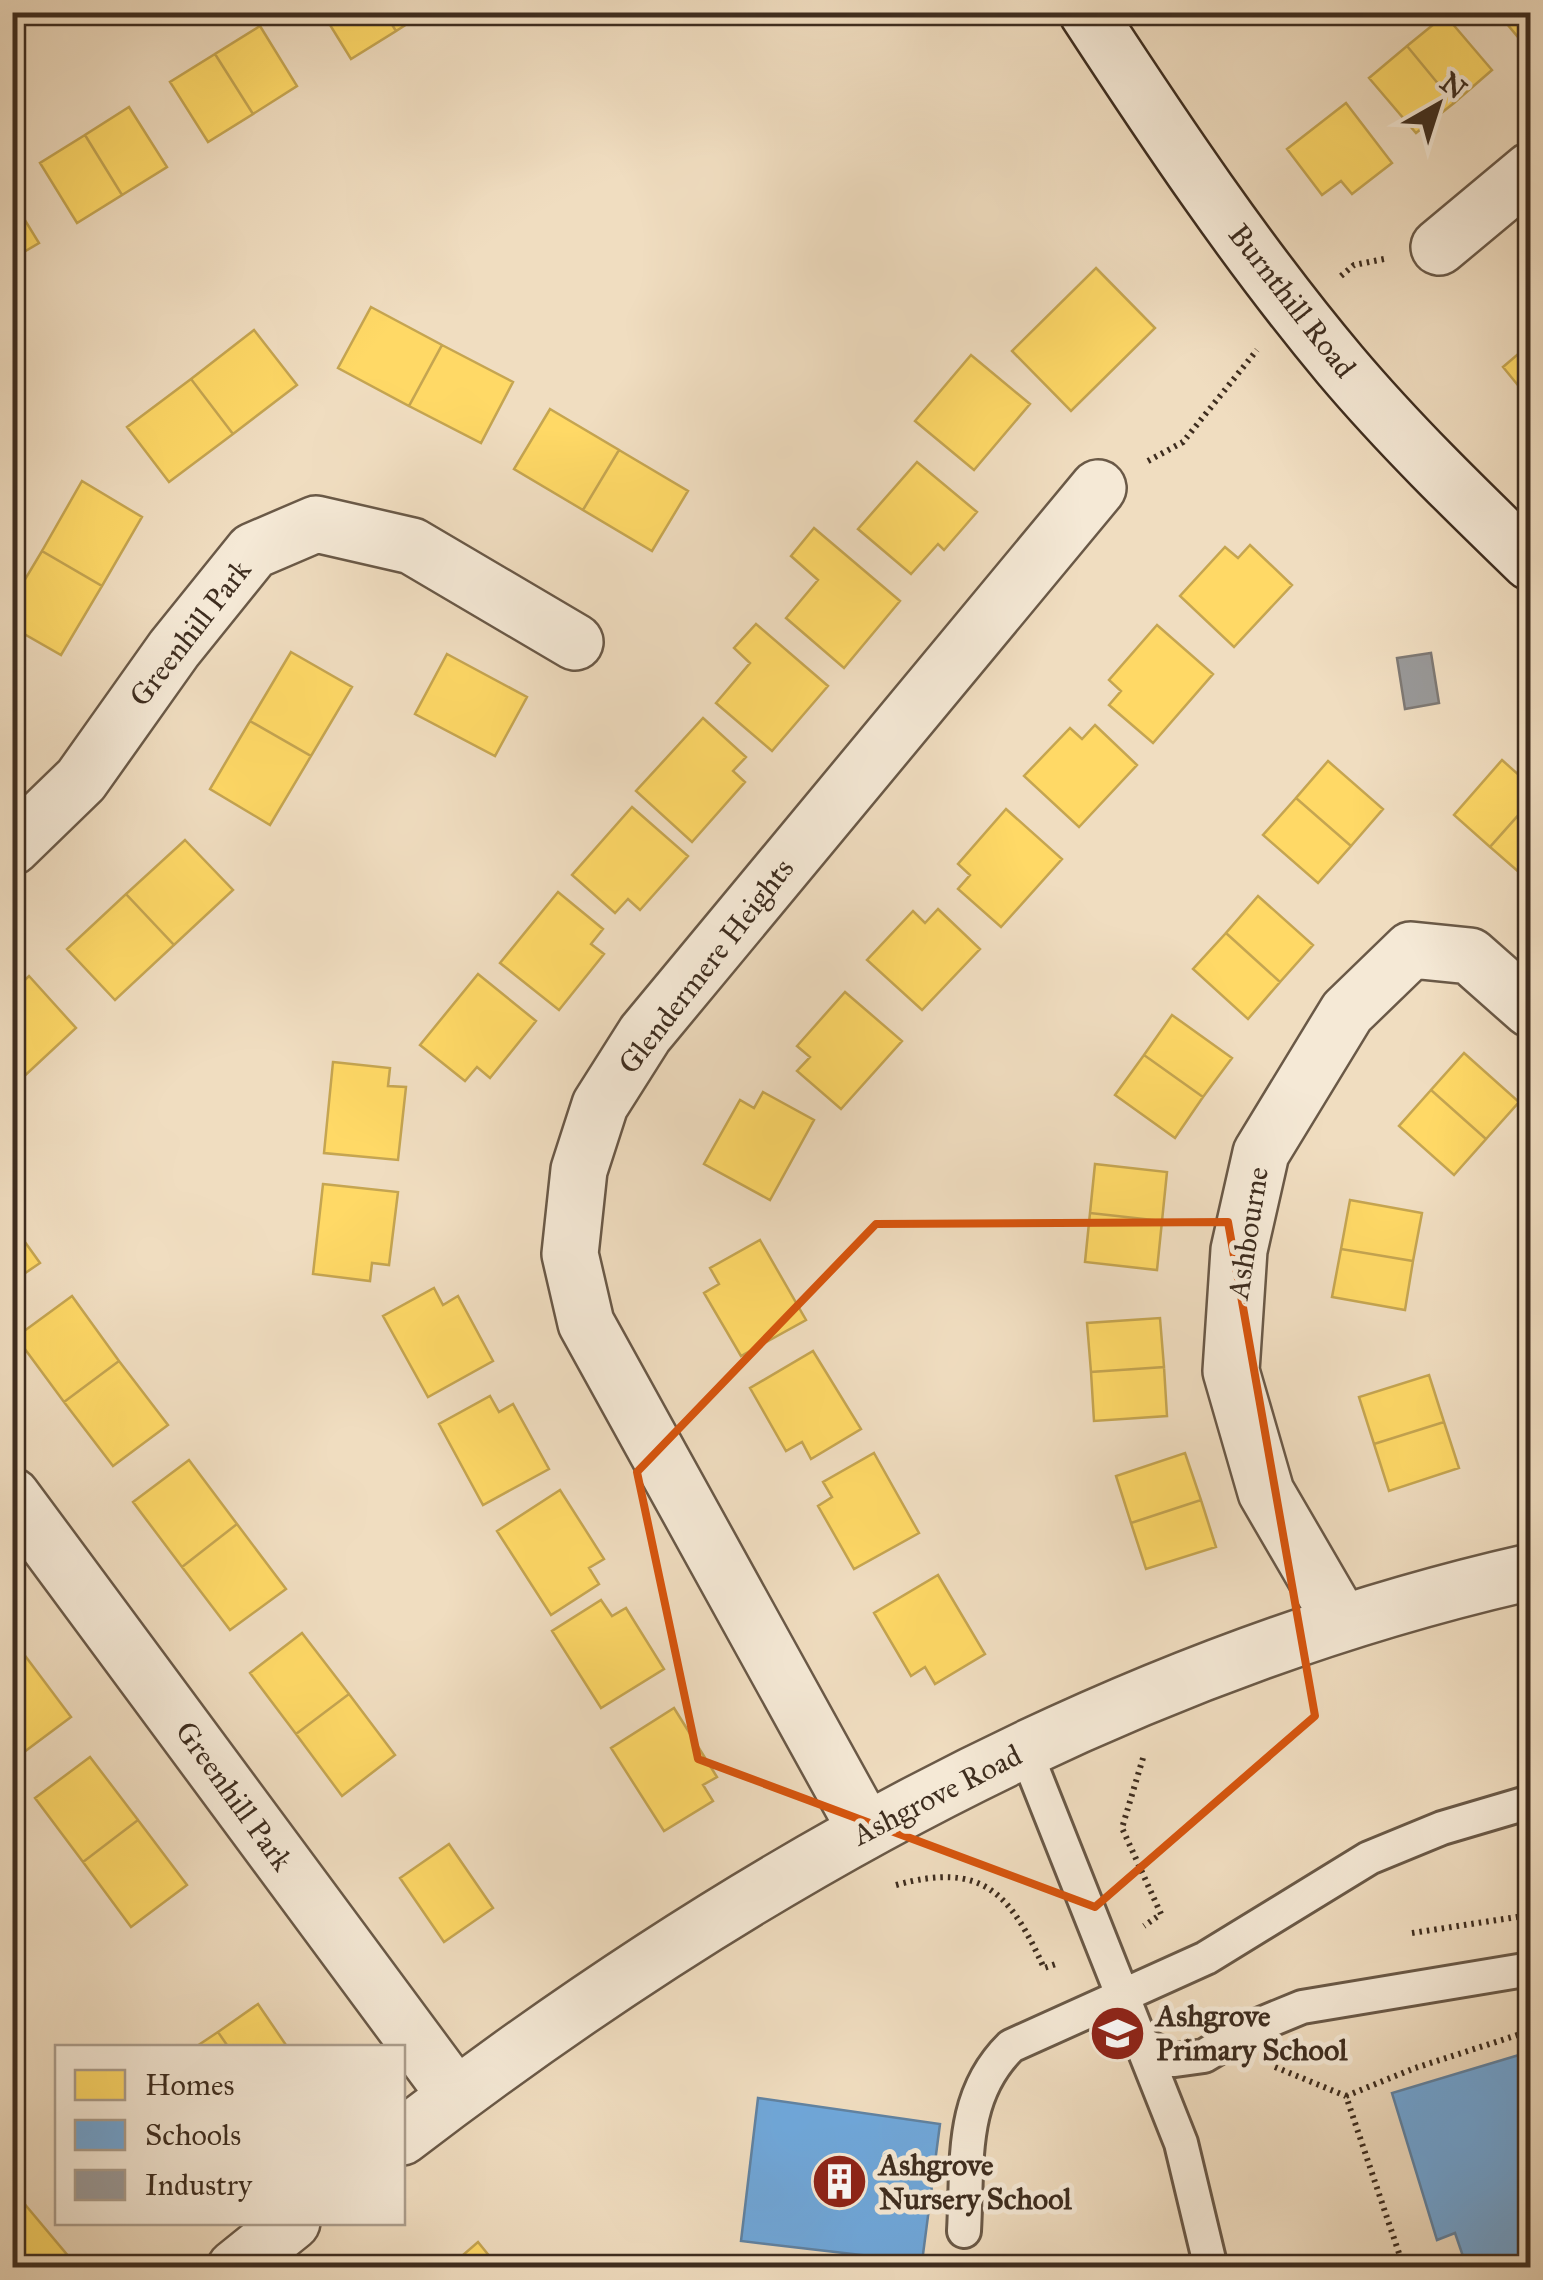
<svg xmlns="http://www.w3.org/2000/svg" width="1543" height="2280" viewBox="0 0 1543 2280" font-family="'IM FELL Great Primer',serif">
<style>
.homes{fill:#ffd966;stroke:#c5a551;stroke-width:2.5}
.schools{fill:#6fa8dc;stroke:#6083a3;stroke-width:2.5}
.industry{fill:#999;stroke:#7e7974;stroke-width:2.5}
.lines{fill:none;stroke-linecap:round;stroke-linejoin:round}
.lane-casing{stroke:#6a5947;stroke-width:38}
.street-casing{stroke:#6a5947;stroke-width:60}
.secondary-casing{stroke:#3e2d1f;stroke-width:60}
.path{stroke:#3e2d1f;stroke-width:6;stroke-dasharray:2.5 5;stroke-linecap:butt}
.lane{stroke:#f5e9d6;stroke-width:32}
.street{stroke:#f5e9d6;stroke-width:55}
.secondary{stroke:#f5e9d6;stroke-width:55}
.marked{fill:none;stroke:#d7550e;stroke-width:8;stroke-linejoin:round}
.labels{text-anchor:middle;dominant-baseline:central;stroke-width:10;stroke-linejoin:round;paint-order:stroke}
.street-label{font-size:30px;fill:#3e2d1f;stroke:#f5e9d6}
.poi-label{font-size:30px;font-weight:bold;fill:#3e2d1f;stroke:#f5e9d6;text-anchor:start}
</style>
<rect width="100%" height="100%" fill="#f0ddc0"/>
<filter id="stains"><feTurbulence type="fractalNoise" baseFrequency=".002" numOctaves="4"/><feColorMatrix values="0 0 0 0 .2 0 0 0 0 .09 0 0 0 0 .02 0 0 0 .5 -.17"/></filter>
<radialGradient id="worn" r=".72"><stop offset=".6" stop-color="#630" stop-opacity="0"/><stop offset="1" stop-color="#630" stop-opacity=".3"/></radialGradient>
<path class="homes" d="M322,12h62l12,19 -45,28z
M384,12h42l-30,19z
M1497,12h33v33l-3,3z
M1445,15l47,55 -38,33 -47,-57z
M260,26l37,60 -44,28 -38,-60z
M1407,46l47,57 -38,30 -47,-55z
M215,54l38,60 -45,28 -38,-60z
M1346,103l46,60 -40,31 -11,-13 -19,14 -35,-46z
M129,107l38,60 -45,28 -37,-60z
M85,135l37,60 -45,28 -37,-60z
M12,199l27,44 -27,16z
M1096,268l59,60 -84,83 -59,-60z
M371,307l71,38 -33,61 -71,-38z
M254,330l43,55 -64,49 -42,-55z
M1530,344v56l-27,-33z
M442,345l71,37 -32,61 -72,-37z
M971,355l59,49 -56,66 -59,-49z
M191,379l42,55 -64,48 -42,-55z
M550,409l69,41 -36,60 -69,-41z
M619,450l69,41 -36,60 -69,-41z
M917,462l60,50 -33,38 -6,-6 -27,30 -53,-45z
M82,481l60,36 -40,69 -60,-35z
M814,528l86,73 -56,67 -58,-50 32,-38 -27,-24z
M1250,545l42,40 -58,62 -54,-51 45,-49 13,11z
M42,551l60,35 -41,69 -49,-28v-26z
M756,624l72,62 -56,65 -56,-48 34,-40 -16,-15z
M1157,625l56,49 -60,69 -44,-38 12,-14 -12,-11z
M291,652l61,35 -41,69 -61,-35z
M447,654l80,43 -32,59 -80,-42z
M703,718l43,39 -13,14 12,11 -53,60 -56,-51z
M250,721l61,35 -41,69 -60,-36z
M1095,725l42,40 -58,62 -55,-51 46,-48 12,11z
M1502,760l28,25v17l-40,45 -36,-32z
M1328,761l55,48 -32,37 -55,-48z
M1296,798l55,48 -33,37 -55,-48z
M1530,802v75l-2,3 -38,-33z
M632,807l56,49 -48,54 -12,-11 -13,14 -43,-38z
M1006,809l56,50 -61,68 -43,-38 12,-14 -12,-11z
M185,840l48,50 -59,55 -48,-51z
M558,892l45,37 -12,15 13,10 -45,56 -59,-47z
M126,894l48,51 -59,55 -48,-51z
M1258,896l55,49 -33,37 -54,-49z
M938,909l42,40 -58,61 -55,-50 46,-49 12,12z
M1226,933l54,49 -32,37 -55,-50z
M478,974l58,47 -46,57 -13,-11 -12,14 -45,-36z
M29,976l47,52 -58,54 -6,-6v-84z
M845,992l57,49 -61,68 -44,-38 13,-14 -13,-11z
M1172,1015l60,43 -29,39 -59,-42z
M1464,1053l55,49 -33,37 -55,-49z
M1144,1055l59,42 -28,41 -60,-43z
M333,1062l57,6 -2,18 18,1 -8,73 -74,-7z
M1431,1090l55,49 -32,36 -55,-49z
M763,1092l51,28 -44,80 -66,-36 36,-64 14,8z
M1095,1164l72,8 -5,49 -72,-8z
M323,1184l75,8 -9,73 -17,-2 -2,18 -57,-7z
M1350,1200l72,13 -9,48 -72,-12z
M1090,1213l72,8 -5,49 -72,-8z
M12,1224l28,39 -28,19z
M760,1240l46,80 -65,36 -37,-63 15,-9 -9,-16z
M1341,1249l72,12 -8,49 -73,-13z
M434,1288l9,17 15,-9 35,65 -65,36 -45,-81z
M72,1296l47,65 -55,41 -48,-65z
M1160,1318l4,49 -73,5 -4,-49z
M813,1351l48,78 -50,30 -9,-17 -16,9 -36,-63z
M119,1361l49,64 -55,41 -49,-64z
M1164,1367l3,49 -73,5 -3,-49z
M1429,1375l15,47 -70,22 -15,-47z
M490,1396l9,16 14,-8 36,65 -66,36 -44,-81z
M1444,1422l15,46 -70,23 -15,-47z
M874,1453l45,80 -65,36 -36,-63 14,-9 -9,-15z
M1185,1453l16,47 -70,23 -15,-47z
M189,1460l48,64 -55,43 -49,-65z
M560,1490l44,69 -15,9 10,16 -48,31 -54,-84z
M1201,1500l15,47 -70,22 -15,-46z
M237,1524l49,65 -56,41 -48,-63z
M938,1575l47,79 -50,30 -10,-17 -14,9 -37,-63z
M601,1600l11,16 14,-8 38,61 -63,39 -49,-77z
M302,1633l47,61 -53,40 -46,-61z
M23,1653l48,64 -55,41 -4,-97z
M349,1694l46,61 -53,41 -46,-62z
M674,1708l43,69 -14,8 10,16 -49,30 -53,-83z
M90,1757l48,63 -55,42 -48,-64z
M138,1820l49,65 -56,42 -48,-65z
M449,1844l44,64 -49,34 -44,-64z
M258,2004l30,44h-59l-11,-16z
M218,2032l11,16h-35z
M12,2189l57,68 -12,11 -45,-3z
M478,2242l21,26h-51z"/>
<path class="schools" d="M1529,2052l1,216h-63l-12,-35 -18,7 -45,-147z
M758,2098l182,26 -18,138 -181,-21z"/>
<path class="industry" d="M1431,653l8,50 -34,6 -8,-51z"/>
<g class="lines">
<defs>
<path id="lane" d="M1025,1750l156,393 30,125
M1142,2044l33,16 29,-4 47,-28 51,-21 228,-38
M964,2231c4,-69 -5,-134 47,-185l195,-88 163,-100 73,-30 88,-26"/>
<path id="street" d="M1439,247l91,-76
M12,847l69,-67 93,-131 79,-98 63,-27 96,22 163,96
M12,1496l444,600
M1341,1621l-75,-129 -35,-121 8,-121 22,-97 86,-141 64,-62 59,6 60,53
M866,1830l-280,-507 -16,-69 9,-84 21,-65 45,-71 453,-546
M402,2137c335,-257 714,-471 1128,-565
M235,2268l57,-46"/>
<path id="secondary" d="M1087,12c79,121 160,242 253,353 59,70 125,134 190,197"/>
</defs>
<use href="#lane" class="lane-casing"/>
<use href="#street" class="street-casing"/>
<use href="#secondary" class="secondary-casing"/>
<path class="path" d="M1341,276l13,-11 30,-6
M1148,461l35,-19 74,-92
M1143,1758l-21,70 39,86 -17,12
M896,1885c87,-24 114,8 148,83l15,-5
M1412,1933l118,-18
M1275,2067l71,29 58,172
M1346,2096l69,-28 115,-37"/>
<use href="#lane" class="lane"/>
<use href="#street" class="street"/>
<use href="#secondary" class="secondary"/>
</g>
<path class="marked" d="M1228,1222l87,494 -220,191 -397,-148 -61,-287 239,-248z"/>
<defs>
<symbol id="school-disc" viewBox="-11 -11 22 22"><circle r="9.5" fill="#8f2418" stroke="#f5e9d6"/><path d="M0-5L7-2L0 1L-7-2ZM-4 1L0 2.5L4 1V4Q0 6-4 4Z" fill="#fff"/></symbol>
<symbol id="building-disc" viewBox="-11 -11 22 22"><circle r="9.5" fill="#8f2418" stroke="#f5e9d6"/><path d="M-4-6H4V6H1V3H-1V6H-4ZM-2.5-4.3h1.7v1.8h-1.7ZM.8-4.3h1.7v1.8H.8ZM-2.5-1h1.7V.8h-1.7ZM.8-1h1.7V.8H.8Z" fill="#fff"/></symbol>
</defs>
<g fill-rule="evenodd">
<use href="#school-disc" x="1086" y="2002" width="63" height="63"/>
<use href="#building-disc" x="808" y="2150" width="63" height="63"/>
</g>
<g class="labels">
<g class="street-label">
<text transform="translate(1292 301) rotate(52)">Burnthill Road</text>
<text transform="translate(190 633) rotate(-52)">Greenhill Park</text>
<text transform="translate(706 966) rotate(-52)">Glendermere Heights</text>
<text transform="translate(1248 1233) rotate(-81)">Ashbourne</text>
<text transform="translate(937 1795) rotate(-27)">Ashgrove Road</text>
<text transform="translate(234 1796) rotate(54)">Greenhill Park</text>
</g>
<g class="poi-label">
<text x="1156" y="2016">Ashgrove<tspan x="1156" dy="34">Primary School</tspan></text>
<text x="879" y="2165">Ashgrove<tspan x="879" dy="34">Nursery School</tspan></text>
</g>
</g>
<rect width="1543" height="2280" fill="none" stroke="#f0ddc0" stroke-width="50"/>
<rect x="15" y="15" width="1513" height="2250" fill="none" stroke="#3e2d1f" stroke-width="5"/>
<rect x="25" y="25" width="1493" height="2230" fill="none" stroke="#3e2d1f" stroke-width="2.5"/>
<rect x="55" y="2045" width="350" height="180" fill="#f5e9d6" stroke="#ac9e8d" stroke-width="2.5"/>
<rect x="75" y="2070" width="50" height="30" fill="#ffd966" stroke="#ac9e8d" stroke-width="2.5"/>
<text x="145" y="2095" font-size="30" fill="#3e2d1f">Homes</text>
<rect x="75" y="2120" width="50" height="30" fill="#6fa8dc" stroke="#ac9e8d" stroke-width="2.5"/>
<text x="145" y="2145" font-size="30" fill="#3e2d1f">Schools</text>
<rect x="75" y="2170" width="50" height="30" fill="#999999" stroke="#ac9e8d" stroke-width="2.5"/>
<text x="145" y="2195" font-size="30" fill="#3e2d1f">Industry</text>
<g transform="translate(1438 105) rotate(39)" stroke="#f5e9d6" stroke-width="8" paint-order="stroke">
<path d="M0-8L18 38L0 25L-18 38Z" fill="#3e2d1f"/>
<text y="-15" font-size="28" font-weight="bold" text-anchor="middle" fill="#3e2d1f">N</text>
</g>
<rect width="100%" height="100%" filter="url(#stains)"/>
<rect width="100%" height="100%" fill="url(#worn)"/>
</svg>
